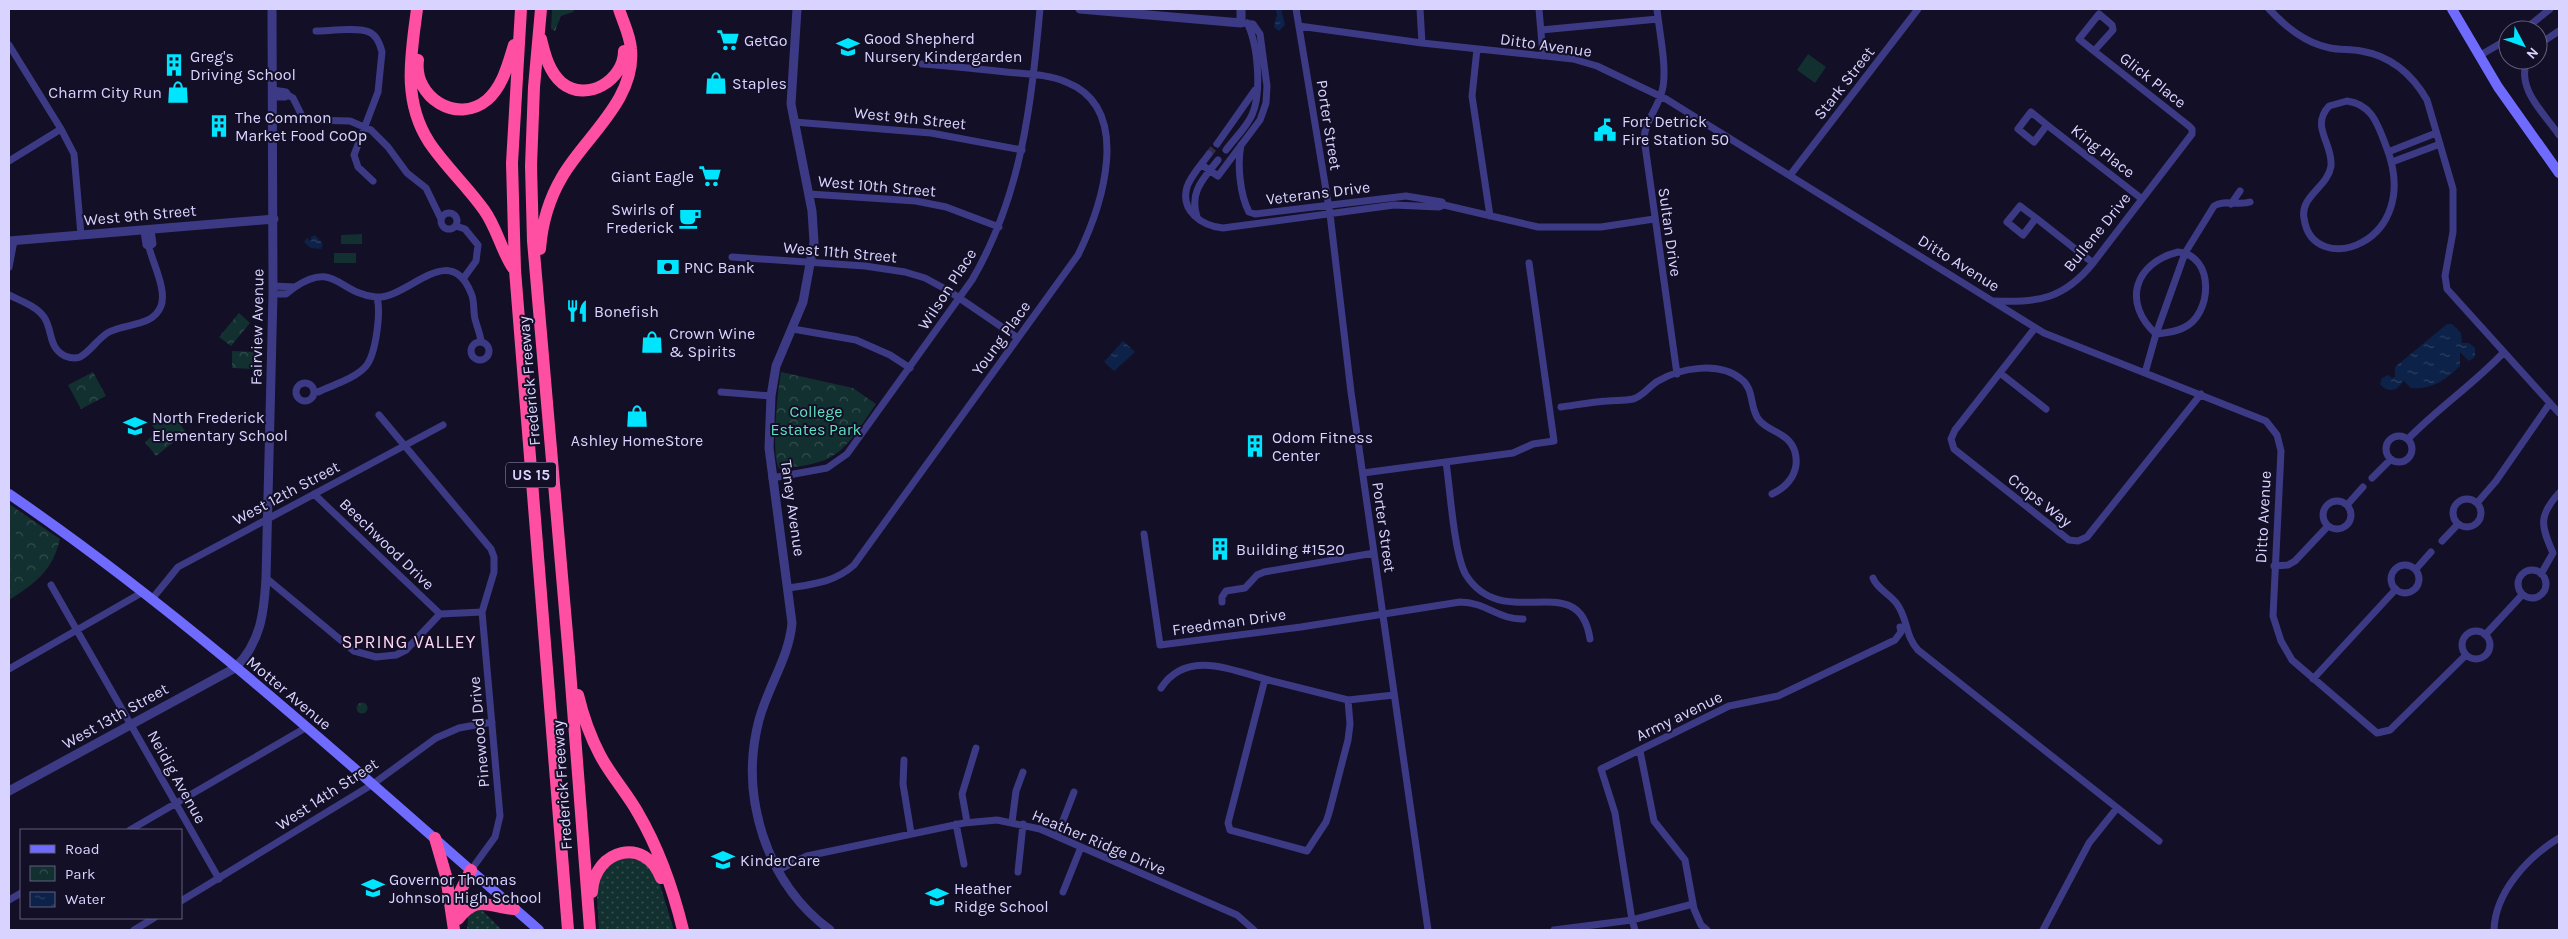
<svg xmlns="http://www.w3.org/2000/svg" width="2568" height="939" viewBox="0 0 2568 939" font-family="Karla,sans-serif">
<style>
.grass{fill:url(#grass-dots)}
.forest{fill:url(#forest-firs)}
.park{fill:url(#park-crowns)}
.pitch{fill:#12302f}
.water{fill:url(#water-ripples)}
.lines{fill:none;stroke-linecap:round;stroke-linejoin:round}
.minor-tunnel{stroke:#312d47;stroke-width:7;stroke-dasharray:7 3.5;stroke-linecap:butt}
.minor{stroke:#3d3a85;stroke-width:7}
.tertiary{stroke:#3d3a85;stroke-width:9}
.secondary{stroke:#6f6bff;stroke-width:10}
.motorway{stroke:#ff4fa3;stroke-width:12}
.labels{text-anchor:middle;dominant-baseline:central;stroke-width:4;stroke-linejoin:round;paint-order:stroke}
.shield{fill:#130f26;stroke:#9e99be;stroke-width:1}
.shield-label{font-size:15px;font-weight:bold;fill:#d9d4ff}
.poi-label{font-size:16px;fill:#d9d4ff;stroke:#130f26;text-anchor:start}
.street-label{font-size:16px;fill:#d9d4ff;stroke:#130f26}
.park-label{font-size:16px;fill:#5fe0c0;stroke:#130f26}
.neighbourhood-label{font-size:18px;letter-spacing:1px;fill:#ffd6f0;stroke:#130f26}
</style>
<defs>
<pattern id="grass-dots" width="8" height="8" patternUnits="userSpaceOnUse" patternTransform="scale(1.25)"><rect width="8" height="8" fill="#12302f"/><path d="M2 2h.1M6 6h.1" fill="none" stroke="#344d4e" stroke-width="1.8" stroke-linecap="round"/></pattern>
<pattern id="forest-firs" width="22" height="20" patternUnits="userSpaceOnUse" patternTransform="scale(1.25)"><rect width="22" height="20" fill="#12302f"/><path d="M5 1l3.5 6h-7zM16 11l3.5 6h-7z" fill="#344d4e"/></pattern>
<pattern id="park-crowns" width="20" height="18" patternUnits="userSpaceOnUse" patternTransform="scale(1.25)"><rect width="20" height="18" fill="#12302f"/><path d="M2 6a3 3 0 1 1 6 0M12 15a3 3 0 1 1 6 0" fill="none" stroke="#344d4e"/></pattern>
<pattern id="water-ripples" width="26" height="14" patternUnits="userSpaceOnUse" patternTransform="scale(1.25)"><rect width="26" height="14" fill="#0c2248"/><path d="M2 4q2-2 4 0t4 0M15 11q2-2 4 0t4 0" fill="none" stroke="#2f4163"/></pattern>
</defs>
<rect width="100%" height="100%" fill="#130f26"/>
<path class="grass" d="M635,856l21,16 18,58h-75l-3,-48 9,-19z
M474,910h8l20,20h-35l1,-13z"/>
<path class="forest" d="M552,9h23l-2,3 -12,4 -6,15 -4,-2z"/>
<path class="park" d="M239,313l11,10 -19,23 -12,-9z
M232,351l23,1 -1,17 -22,-1z
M93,372l13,24 -25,13 -13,-24z
M781,372l72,16 23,16c-15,21 -30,51 -57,58 -12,4 -26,5 -39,7 -10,-9 -2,-81 1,-97z
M166,414l6,7 4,-2 10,13 -30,24 -11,-14 12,-10 -5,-7z
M9,504l51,35c-7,31 -25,45 -51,61z
M356.5 708a5.5 5.5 0 1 1 11 0a5.5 5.5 0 1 1-11 0Z"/>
<path class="pitch" d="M1808,54l18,13 -11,16 -18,-13z
M362,234v10h-21v-9z
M334,253h22v10h-22z
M833,418l3,17 -32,5 -3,-17z
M9,519c10,16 11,29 0,45z"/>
<path class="water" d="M1275,9h6l4,16 -6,6 -5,-4 3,-13z
M315,235l8,9 -2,5 -10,-1 -7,-6 3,-4 4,3v-4z
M2447,324h5l9,9 1,10h7l6,5v9l-6,4 -9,-9v14c-15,14 -28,24 -49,22l-7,-7 -8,8c-7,2 -11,1 -16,-5l2,-6 6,-3 4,3 3,-1v-10z
M1123,341l12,11 -21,19 -10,-9z"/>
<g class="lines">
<path class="minor-tunnel" d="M1209,154l8,-10"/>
<path class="minor" d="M1296,9l34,205 21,178 77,538
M1420,9l2,34
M1539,9l4,47
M1657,9c2,22 11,61 5,82 -4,17 -17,30 -18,47l33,236
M2269,9c17,18 36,34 61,39 10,2 21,1 31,3 30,5 51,23 66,49l26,89v43l-8,44 2,13 112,124
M2099,14l13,11 1,5 -19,21 -15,-12z
M1299,26l123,17 151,16 24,7 69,33 378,234 222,88 11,14 4,16 -8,165 8,25 11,19 85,73 13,-3 76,-75
M1541,30l117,-11
M2524,30l26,-21
M316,31c12,0 43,-4 53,1 8,3 11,12 13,20l-4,40 -24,63 4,12 15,14
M9,45l52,84 13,25 7,81
M2538,45l21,-14
M1477,49l-5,47 18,120
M2479,56l29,-17
M2527,60c-11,29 17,53 32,75
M273,90l13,2 2,3 -3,2h-12
M288,95l5,3 9,18 6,4 42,1 21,9 17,17 19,26 19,15 15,31
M2347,101c25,3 31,24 39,45 39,98 -74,134 -82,72 -4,-22 24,-31 27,-52 2,-23 -21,-39 -2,-60z
M2031,112l16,13 -13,17 -16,-13z
M794,122l137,11 91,17
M2047,125l95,74
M1217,144l38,-54
M1241,145c-4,19 -1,50 8,67l6,2 151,-18 36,6 2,3 94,22h63l53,-8
M1226,150c8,-11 20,-22 26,-35 10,-22 6,-71 -5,-92
M2388,152l48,-19
M1209,154c-7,10 -18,21 -22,33 -7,24 15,39 36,41l171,-23 45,2 5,-2
M9,161l52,-32
M2392,162l48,-18
M1202,165l16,11 42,-56 6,-17 1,-17 -7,-52 -7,-10 -12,-1
M1791,174l127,-165
M809,194l107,7 30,6 53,20
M2231,204l9,-13
M2020,206l16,12 -13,17 -16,-13z
M441 221a8 8 0 1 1 16 0a8 8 0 1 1-16 0Z
M1197,217c-8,-25 6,-38 21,-57
M2036,218l57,45
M456,226l9,3 13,16 -2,16 -13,18
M144,231l2,14 3,2 4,-3 -2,-14
M2178,252c37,3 35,63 5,76 -8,4 -18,5 -27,6 -34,-31 -22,-71 22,-82z
M732,257l133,9 40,6 20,6 24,13 69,47
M9,267l5,-26
M295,287c40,-27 44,7 81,10 31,3 73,-58 95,-4 4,8 2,18 4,26 2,8 5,14 6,22
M273,294h13l9,-7 -22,-1
M9,295c12,6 27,11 35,22 9,13 4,31 21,39 5,2 10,3 15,1 11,-6 18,-19 29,-25 17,-9 44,-5 52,-26 6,-16 -8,-42 -12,-59
M1995,301c43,2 69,-2 98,-38l99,-129v-5l-3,-3 -95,-75
M2035,328l-80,102 -4,9 3,10 115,91 9,1 9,-4 114,-143
M793,329l63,11 34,15 20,13
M471 351a9 9 0 1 1 18 0a9 9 0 1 1-18 0Z
M2000,373l46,36
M2145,373l11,-39 29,-81 29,-47c10,-7 24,0 36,-4
M296 392a9 9 0 1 1 18 0a9 9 0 1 1-18 0Z
M314,392h4c14,-7 37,-13 48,-26 10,-12 15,-54 11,-68
M721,392l50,4
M1561,407c15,-2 31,-5 46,-6 9,-1 17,0 26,-2 11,-3 16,-13 25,-18 22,-13 61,-20 83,-2 14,10 8,29 18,41 11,13 30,12 36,32 5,19 -6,34 -23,42
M379,415l112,134 3,8v15l-12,40 18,204 -5,21 -24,33
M2386 449a13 13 0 1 1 26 0a13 13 0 1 1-26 0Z
M2408,439c30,-31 66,-55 96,-87
M1446,462c4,26 8,93 20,113 38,60 113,-9 124,64
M1363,473l150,-20 20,-9 21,-3 -25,-178
M772,478l55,-10 20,-14 125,-174c50,-86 59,-174 68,-271
M2372,478l18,-18
M314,494l126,120
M2453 513a14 14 0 1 1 28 0a14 14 0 1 1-28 0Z
M2323 515a14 14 0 1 1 28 0a14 14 0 1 1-28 0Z
M2477,503l19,-22 54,-78
M2347,505l16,-18
M1144,534l16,111 141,-18 159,-25c26,0 39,18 63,17
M2442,541l16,-17
M2391 579a14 14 0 1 1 28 0a14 14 0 1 1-28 0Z
M2274,566l14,-1 7,-4 33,-35
M2416,569l15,-17
M2518 584a14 14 0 1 1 28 0a14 14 0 1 1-28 0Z
M2541,574l12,-21c-12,-27 -15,-37 6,-60
M266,578l88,73 22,6 20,-2 10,-5 34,-36 42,-2
M1873,578c4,11 17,16 24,26 11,15 8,32 21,46l241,191
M51,585l168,294
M789,588c25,-4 46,-6 65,-23l224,-310c23,-47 57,-146 -12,-173 -18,-8 -40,-8 -60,-10 -28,-3 -56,-6 -84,-8
M152,599l26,-32 265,-142
M1222,602v-5l4,-6 19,-3 12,-13 7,-3 110,-19
M2462 645a14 14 0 1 1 28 0a14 14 0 1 1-28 0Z
M2485,635l37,-40
M9,669l134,-77
M2313,679l83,-90
M1161,688c25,-38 68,-19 104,-9
M1348,700l-83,-21 -37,144 2,7 77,21 19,-29 3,-9 19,-73 2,-16 -2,-24 46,-5
M1640,751l14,70 31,39 9,49 7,16 6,5
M904,760l-1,24 8,49
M967,822l-5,-28 14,-46
M1012,822l4,-31 7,-19
M956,824l8,40
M130,830l177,-103
M1057,836l17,-44
M778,870l29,-14 157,-33 33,-3 43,9 197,86 17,15
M1018,872l5,-48
M1063,892l18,-45
M9,900l12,-7
M181,901l192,-117 63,-46 23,-10 33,-6
M1693,904l-61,16 -17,-107 -14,-44 128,-63 49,-10 117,-56 6,-8 -1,-5
M134,930l20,-12
M1554,930l78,-10 3,10
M2043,930l46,-87 28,-35
M2494,930c1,-38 34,-73 65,-92"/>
<path class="tertiary" d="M797,9l-6,95 21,107 2,31 -11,60 -27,64 -5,30 -2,52 23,175c-3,35 -24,63 -33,97 -20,76 7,163 71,210
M1080,9l161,14v-14
M9,241l265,-22
M9,791l226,-123c26,-26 29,-55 31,-90l7,-284 -1,-285"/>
<path class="secondary" d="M2452,9l46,78 61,86
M9,494c189,129 357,286 530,436"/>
<path class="motorway" d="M417,9c-6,46 -15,91 12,133 16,24 38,44 55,68 13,18 17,40 29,58
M521,9l-9,154 3,107 53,660
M541,9l-7,78 -3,79 2,75 36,416 21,273
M541,39c4,16 8,33 21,44 25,20 62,-3 62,-32
M418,60c-5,37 39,65 69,40 16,-14 21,-36 27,-55
M540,249c2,-26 9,-50 22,-72 23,-40 74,-77 69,-128 -1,-14 -8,-27 -12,-40
M578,695c5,21 12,41 22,60 11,21 27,38 38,58 21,36 35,76 45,117
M435,838l11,38 8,54
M592,892c2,-43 54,-56 69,-14
M458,915l2,-23 11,-22
M458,919c20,-25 29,-12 56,-10"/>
</g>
<defs>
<symbol id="supermarket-bare" viewBox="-9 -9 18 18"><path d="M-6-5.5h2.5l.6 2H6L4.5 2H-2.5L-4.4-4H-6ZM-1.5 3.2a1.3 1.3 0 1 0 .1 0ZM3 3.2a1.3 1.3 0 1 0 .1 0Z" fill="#00e5ff" stroke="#130f26" stroke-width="2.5" paint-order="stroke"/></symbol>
<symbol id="school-bare" viewBox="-9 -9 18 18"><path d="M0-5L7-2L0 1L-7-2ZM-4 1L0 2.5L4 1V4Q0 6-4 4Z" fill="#00e5ff" stroke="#130f26" stroke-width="2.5" paint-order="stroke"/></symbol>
<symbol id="building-bare" viewBox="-9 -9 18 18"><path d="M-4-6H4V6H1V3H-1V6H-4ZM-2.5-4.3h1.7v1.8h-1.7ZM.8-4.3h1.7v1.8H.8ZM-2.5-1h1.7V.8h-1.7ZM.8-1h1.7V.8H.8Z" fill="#00e5ff" stroke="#130f26" stroke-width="2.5" paint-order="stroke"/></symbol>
<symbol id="shop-bare" viewBox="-9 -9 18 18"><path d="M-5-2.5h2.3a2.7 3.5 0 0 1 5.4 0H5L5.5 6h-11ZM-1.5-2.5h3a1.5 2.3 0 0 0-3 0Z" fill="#00e5ff" stroke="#130f26" stroke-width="2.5" paint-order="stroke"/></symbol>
<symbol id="civic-bare" viewBox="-9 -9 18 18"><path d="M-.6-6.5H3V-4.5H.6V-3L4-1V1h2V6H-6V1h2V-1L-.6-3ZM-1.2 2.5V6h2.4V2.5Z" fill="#00e5ff" stroke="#130f26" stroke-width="2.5" paint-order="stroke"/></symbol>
<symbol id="cafe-bare" viewBox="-9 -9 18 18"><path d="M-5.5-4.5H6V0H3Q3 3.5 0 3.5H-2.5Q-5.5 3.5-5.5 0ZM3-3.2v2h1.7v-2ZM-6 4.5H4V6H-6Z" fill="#00e5ff" stroke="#130f26" stroke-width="2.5" paint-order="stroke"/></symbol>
<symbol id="bank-bare" viewBox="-9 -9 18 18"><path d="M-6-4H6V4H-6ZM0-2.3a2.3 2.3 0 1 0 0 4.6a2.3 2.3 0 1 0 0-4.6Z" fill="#00e5ff" stroke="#130f26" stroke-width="2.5" paint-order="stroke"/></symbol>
<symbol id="restaurant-bare" viewBox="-9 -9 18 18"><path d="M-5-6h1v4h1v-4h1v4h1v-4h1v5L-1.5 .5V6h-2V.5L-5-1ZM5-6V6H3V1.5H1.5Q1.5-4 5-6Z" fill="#00e5ff" stroke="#130f26" stroke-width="2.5" paint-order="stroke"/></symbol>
</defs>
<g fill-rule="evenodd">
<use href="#supermarket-bare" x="712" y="24" width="32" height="32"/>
<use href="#school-bare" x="832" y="31" width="32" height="32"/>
<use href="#building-bare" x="158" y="49" width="32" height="32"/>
<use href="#shop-bare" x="700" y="67" width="32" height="32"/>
<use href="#shop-bare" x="162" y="76" width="32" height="32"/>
<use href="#building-bare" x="203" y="110" width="32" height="32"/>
<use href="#civic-bare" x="1589" y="114" width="32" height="32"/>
<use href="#supermarket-bare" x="694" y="160" width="32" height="32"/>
<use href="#cafe-bare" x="674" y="202" width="32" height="32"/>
<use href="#bank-bare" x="652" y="251" width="32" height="32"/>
<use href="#restaurant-bare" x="561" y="295" width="32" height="32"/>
<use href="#shop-bare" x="636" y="326" width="32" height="32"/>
<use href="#shop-bare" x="621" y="400" width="32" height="32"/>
<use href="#school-bare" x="119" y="410" width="32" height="32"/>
<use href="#building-bare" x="1239" y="430" width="32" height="32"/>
<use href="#building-bare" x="1204" y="533" width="32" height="32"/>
<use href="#school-bare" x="707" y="844" width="32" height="32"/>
<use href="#school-bare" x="357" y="872" width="32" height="32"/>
<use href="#school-bare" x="921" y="881" width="32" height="32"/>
</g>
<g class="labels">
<rect class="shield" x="506" y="462.5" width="50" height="25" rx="4"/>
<g class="shield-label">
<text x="531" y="475">US 15</text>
</g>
<g class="poi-label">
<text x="864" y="38">Good Shepherd<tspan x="864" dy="18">Nursery Kindergarden</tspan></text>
<text x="744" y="40">GetGo</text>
<text x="190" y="56">Greg's<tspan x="190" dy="18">Driving School</tspan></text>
<text x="732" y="83">Staples</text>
<text x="162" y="92" text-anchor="end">Charm City Run</text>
<text x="235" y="117">The Common<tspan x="235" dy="18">Market Food CoOp</tspan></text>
<text x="1622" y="121">Fort Detrick<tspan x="1622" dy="18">Fire Station 50</tspan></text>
<text x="694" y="176" text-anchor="end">Giant Eagle</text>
<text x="674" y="209" text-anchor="end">Swirls of<tspan x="674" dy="18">Frederick</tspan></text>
<text x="684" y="267">PNC Bank</text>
<text x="594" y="311">Bonefish</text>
<text x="669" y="333">Crown Wine<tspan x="669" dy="18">&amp; Spirits</tspan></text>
<text x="152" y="417">North Frederick<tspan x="152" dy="18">Elementary School</tspan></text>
<text x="1272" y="437">Odom Fitness<tspan x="1272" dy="18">Center</tspan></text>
<text x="637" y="440" text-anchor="middle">Ashley HomeStore</text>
<text x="1236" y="549">Building #1520</text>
<text x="740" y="860">KinderCare</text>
<text x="389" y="879">Governor Thomas<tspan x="389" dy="18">Johnson High School</tspan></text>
<text x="954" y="888">Heather<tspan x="954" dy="18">Ridge School</tspan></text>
</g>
<g class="street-label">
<text transform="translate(1546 45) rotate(8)">Ditto Avenue</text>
<text transform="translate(2153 80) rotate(38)">Glick Place</text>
<text transform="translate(1844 83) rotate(-52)">Stark Street</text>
<text transform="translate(910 118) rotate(6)">West 9th Street</text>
<text transform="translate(1329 125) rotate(81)">Porter Street</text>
<text transform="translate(2103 151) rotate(38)">King Place</text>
<text transform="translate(877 186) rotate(5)">West 10th Street</text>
<text transform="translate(1318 193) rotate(-7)">Veterans Drive</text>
<text transform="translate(140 215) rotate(-5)">West 9th Street</text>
<text transform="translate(1670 232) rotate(82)">Sultan Drive</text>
<text transform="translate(2097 232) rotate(-51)">Bullene Drive</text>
<text transform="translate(840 252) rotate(5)">West 11th Street</text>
<text transform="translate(1959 263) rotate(32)">Ditto Avenue</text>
<text transform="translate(947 289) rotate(-57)">Wilson Place</text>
<text transform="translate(257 327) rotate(-89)">Fairview Avenue</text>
<text transform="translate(1001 338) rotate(-54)">Young Place</text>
<text transform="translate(529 381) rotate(-95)">Frederick Freeway</text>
<text transform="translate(286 493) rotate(-28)">West 12th Street</text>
<text transform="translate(2040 500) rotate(38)">Crops Way</text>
<text transform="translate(793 508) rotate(82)">Taney Avenue</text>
<text transform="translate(2263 517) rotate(-87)">Ditto Avenue</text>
<text transform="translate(1384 527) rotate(82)">Porter Street</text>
<text transform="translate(387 544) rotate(44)">Beechwood Drive</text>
<text transform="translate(1229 622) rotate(-8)">Freedman Drive</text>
<text transform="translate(289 693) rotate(40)">Motter Avenue</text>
<text transform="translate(115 716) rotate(-29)">West 13th Street</text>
<text transform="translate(1679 716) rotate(-26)">Army avenue</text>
<text transform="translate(479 732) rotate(-95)">Pinewood Drive</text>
<text transform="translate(177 777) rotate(61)">Neidig Avenue</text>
<text transform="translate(562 785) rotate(-94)">Frederick Freeway</text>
<text transform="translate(327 794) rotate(-33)">West 14th Street</text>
<text transform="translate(1099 842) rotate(23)">Heather Ridge Drive</text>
</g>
<g class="park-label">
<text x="816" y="411">College<tspan x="816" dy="18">Estates Park</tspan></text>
</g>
<g class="neighbourhood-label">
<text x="409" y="642">SPRING VALLEY</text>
</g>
</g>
<rect width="2568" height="939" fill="none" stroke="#d9d4ff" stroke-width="20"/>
<rect x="20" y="829" width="162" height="90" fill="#130f26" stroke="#625e7d"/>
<rect x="30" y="845" width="25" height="8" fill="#6f6bff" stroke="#625e7d"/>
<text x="65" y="854" font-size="15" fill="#d9d4ff">Road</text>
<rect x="30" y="866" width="25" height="15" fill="url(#park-crowns)" stroke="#625e7d"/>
<text x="65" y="879" font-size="15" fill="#d9d4ff">Park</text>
<rect x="30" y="892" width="25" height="15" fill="url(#water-ripples)" stroke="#625e7d"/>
<text x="65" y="904" font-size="15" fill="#d9d4ff">Water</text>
<g transform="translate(2523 45) rotate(131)"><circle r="24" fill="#130f26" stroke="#625e7d"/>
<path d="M0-4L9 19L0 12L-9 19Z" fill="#00e5ff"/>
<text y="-8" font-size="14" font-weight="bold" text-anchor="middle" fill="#d9d4ff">N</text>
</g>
</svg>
